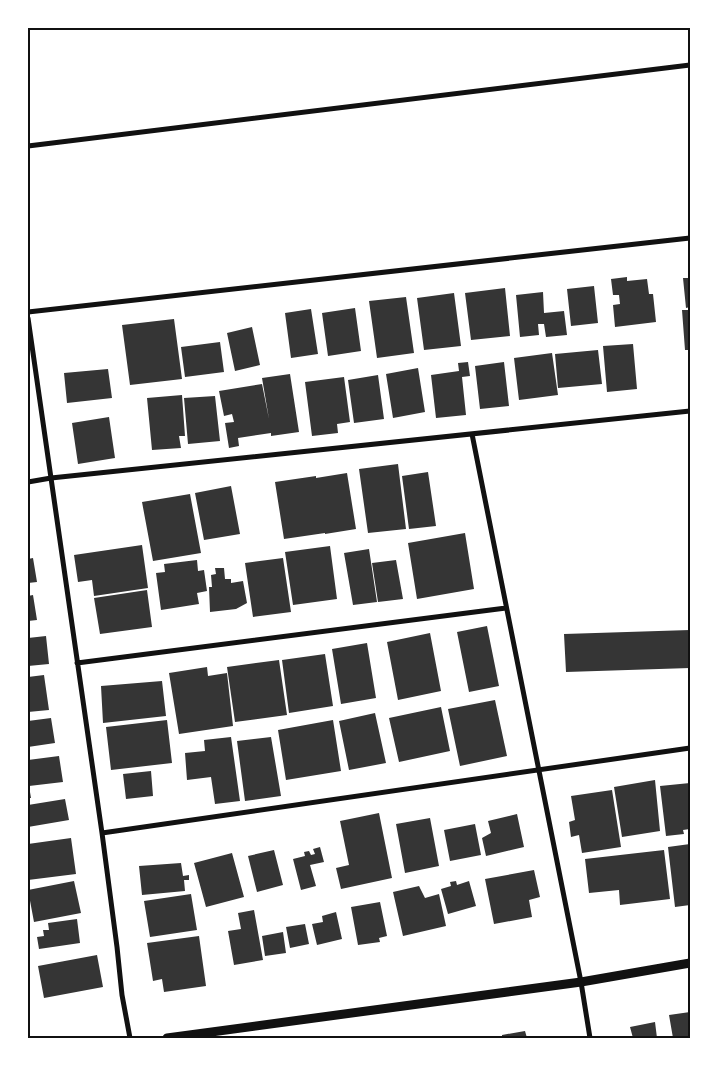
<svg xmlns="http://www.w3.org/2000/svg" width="718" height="1066" viewBox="0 0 718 1066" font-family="Barlow,sans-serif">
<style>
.building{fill:#353535}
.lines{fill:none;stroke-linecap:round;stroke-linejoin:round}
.minor{stroke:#111;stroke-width:5}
.tertiary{stroke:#111;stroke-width:9}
.neatline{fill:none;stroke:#111;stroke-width:2}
</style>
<rect width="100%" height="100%" fill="#fff"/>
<path class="building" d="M627,277v4l20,-2 2,15h4l3,28 -41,5 -2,-22 7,-1 -1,-9h-6l-2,-16z
M683,278h7v29l-4,1z
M594,286l4,37 -27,3 -4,-37z
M505,288l5,48 -39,4 -6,-47z
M543,292l1,21 20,-2 3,24 -21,2 -2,-13h-6l1,11 -19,2 -4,-42z
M454,293l7,53 -37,4 -7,-52z
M406,297l8,56 -37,5 -8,-57z
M355,308l6,43 -33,5 -6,-43z
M311,309l7,45 -27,4 -6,-45z
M682,310h8v40h-5z
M174,319l8,60 -52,6 -8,-60z
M252,327l8,38 -25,6 -8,-38z
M220,342l4,30 -39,5 -4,-30z
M633,344l4,45 -30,3 -4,-46z
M598,350l4,34 -44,4 -3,-34z
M552,353l6,42 -39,5 -5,-42z
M468,362l2,14 -8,1 4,38 -30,3 -5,-43 28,-4 -1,-8z
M504,362l5,44 -29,3 -5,-43z
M418,368l7,44 -32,6 -7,-44z
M108,369l4,29 -45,5 -3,-30z
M290,374l9,58 -28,4v-3l-33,5 1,8 -10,2 -4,-25 9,-1 -2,-8 -8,2 -5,-25 43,-7 7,35 -7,-41z
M378,375l6,44 -30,4 -6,-43z
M344,377l6,45 -13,2 1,9 -26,3 -7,-54z
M182,395l3,41h-6l2,12 -29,2 -5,-52z
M215,396l5,45 -32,3 -4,-46z
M109,417l6,41 -37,6 -6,-41z
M398,464l8,65 -38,4 -9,-64z
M428,472l8,54 -27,3 -7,-53z
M347,473l9,56 -31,5v-1l-41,6 -9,-57 41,-6v2z
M231,486l9,48 -36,6 -9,-47z
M190,494l11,59 -48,8 -11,-59z
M465,533l9,56 -57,10 -9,-56z
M142,545l6,43 -54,8 -2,-16 -14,2 -4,-27z
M330,546l7,53 -44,6 -8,-53z
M369,549l8,53 -24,3 -9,-52z
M33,558l4,24 -9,1v-24z
M283,558l8,54 -38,5 -8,-54z
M197,560l1,11 6,-1 3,21 -10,2 2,11 -38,6 -5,-37 9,-1 -1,-8z
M396,560l7,39 -25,3 -6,-39z
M215,568h9l1,11h6v4l12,-2 4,22 -11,6 -26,3 -1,-25h3l-1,-12 5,-1z
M147,590l5,37 -52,7 -6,-36z
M33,595l4,25 -9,1v-25z
M487,626l12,60 -30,6 -12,-60z
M690,630v38l-124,4 -2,-38z
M430,633l11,58 -43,9 -11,-58z
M46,636l3,28 -21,2v-28z
M367,643l9,55 -35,6 -9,-55z
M325,654l8,52 -44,7 -7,-53z
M279,660l8,55 -52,7 -8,-55z
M207,667l1,9 19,-3 6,53 -54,8 -10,-61z
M44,675l5,35 -21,2v-35z
M162,681l4,35 -63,7 -2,-37z
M495,700l12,56 -47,10 -12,-57z
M441,707l9,44 -51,11 -10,-44z
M375,713l11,50 -37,7 -10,-49z
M51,718l4,25 -27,4v-26z
M167,720l5,43 -61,7 -5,-43z
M333,720l8,51 -55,9 -8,-50z
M231,737l9,64 -25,3 -4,-27 -24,3 -2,-27 20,-2 -1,-11z
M271,737l10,59 -36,5 -8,-60z
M59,756l4,26 -34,4 2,12h-3v-38z
M151,771l2,25 -27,3 -3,-25z
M655,780l5,51 -38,6 -8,-50z
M690,783v46l-7,1 1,4 -18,2 -6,-50z
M612,790l9,57 -39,6 -3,-18 -8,2 -2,-15 6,-2 -4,-24z
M65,799l4,21 -41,7v-22z
M379,813l13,65 -51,11 -5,-21 13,-3 -9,-44z
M517,814l7,33 -38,9 -4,-18 9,-5 -3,-12z
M430,818l9,48 -34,7 -9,-49z
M475,824l6,31 -31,6 -6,-31z
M71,838l5,36 -48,6v-36z
M690,844v61l-15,2 -7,-60z
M320,847l4,15 -14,3 6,21 -15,4 -8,-31 12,-3 -1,-4 5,-1 2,4 4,-1 -2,-5z
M274,850l9,35 -26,7 -9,-36z
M664,850l6,49 -50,6 -1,-15 -30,3 -4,-34z
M232,853l12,44 -38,10 -12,-44z
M181,863l2,13 6,-1v5h-5l1,11 -43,4 -3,-29z
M534,870l6,27 -11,3 3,17 -38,7 -9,-45z
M74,881l7,32 -47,9 -6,-32z
M456,881l1,4 12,-4 7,25 -28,8 -7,-25 10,-3 -1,-4z
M419,886l6,12 14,-4 7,32 -43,10 -10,-44z
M191,894l6,36 -47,7 -6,-36z
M380,902l7,34 -8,2 1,4 -22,3 -7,-38z
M254,910l9,50 -29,5 -6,-34 13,-2 -3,-16z
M336,912l6,27 -25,6 -5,-21 11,-2 -1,-6z
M77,919l3,24 -41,6 -2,-12 7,-1 -1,-6h6l-1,-7z
M305,924l4,20 -19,4 -4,-21z
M283,932l3,21 -21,3 -3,-20z
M199,936l7,50 -42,6 -2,-13 -9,2 -6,-38z
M97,955l6,32 -59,11 -6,-32z
M690,1012v26h-17l-4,-23z
M655,1022l2,16h-24l-3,-11z
M525,1031l2,7h-25v-3z"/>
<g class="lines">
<path class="minor" d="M28,146l662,-81
M28,312l662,-74
M28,318l74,515 15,114 5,48 8,43
M472,434l109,548 9,56
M28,482l23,-4 639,-67
M77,663l429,-55
M102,833l588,-85"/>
<path class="tertiary" d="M167,1038l414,-56 109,-19"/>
</g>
<rect width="718" height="1066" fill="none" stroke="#ffffff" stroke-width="58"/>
<rect x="29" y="29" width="660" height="1008" class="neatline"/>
</svg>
